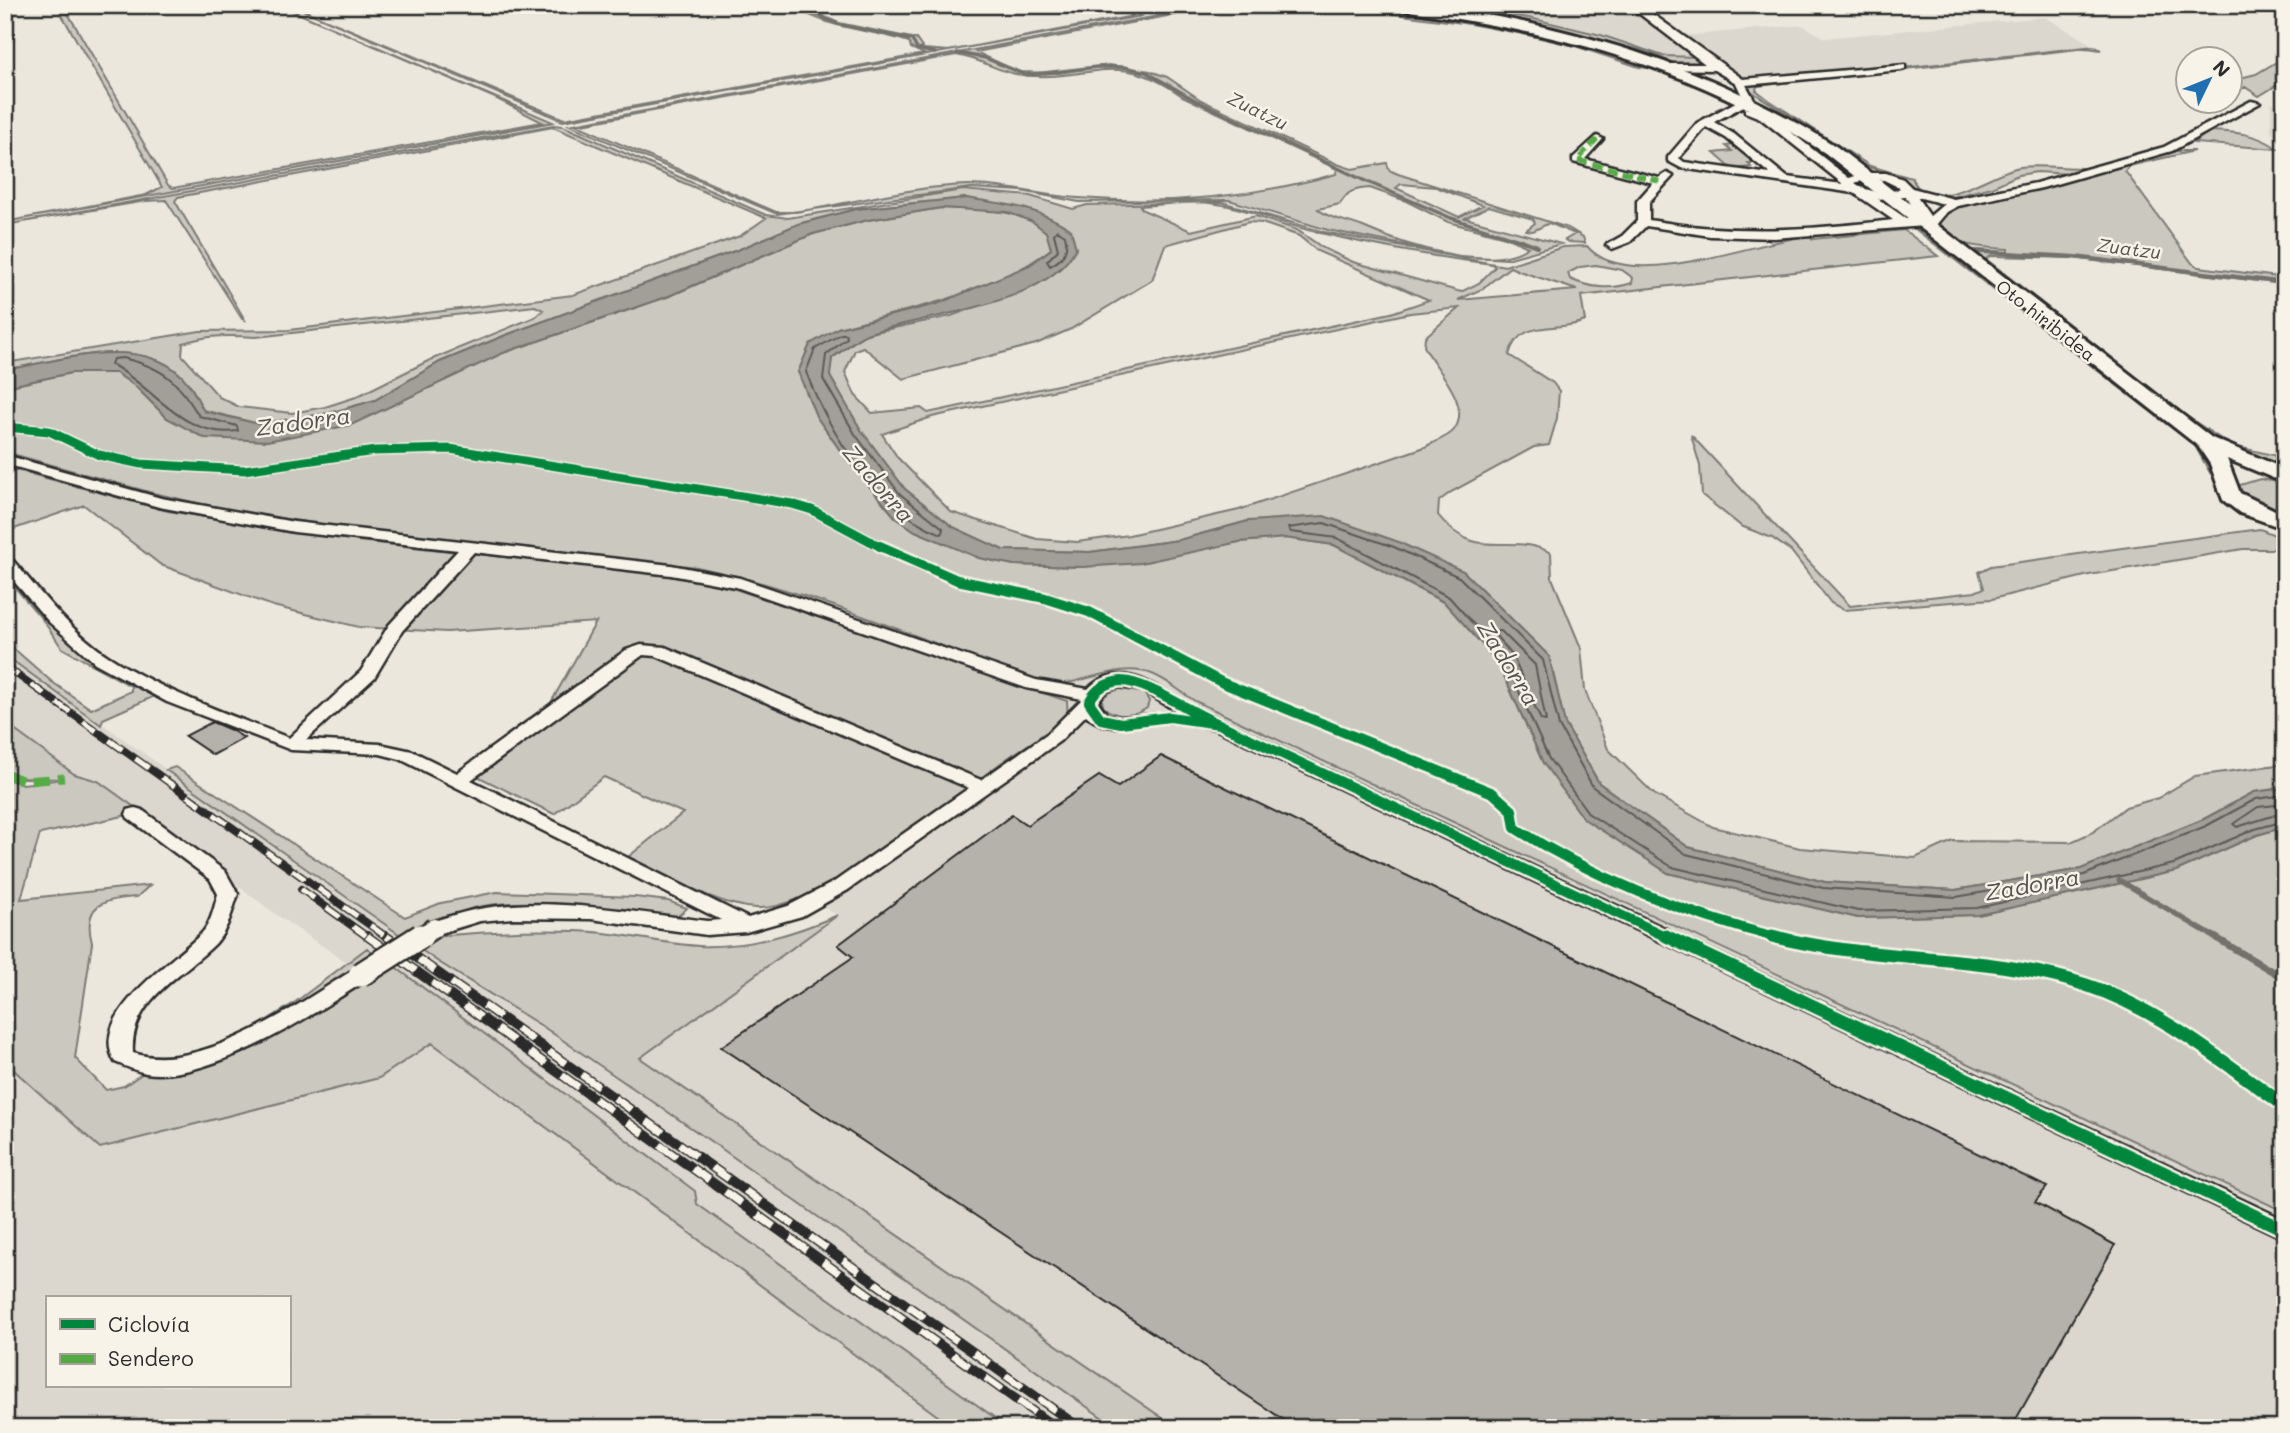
<svg xmlns="http://www.w3.org/2000/svg" width="2290" height="1433" viewBox="0 0 2290 1433" font-family="Mali,sans-serif">
<style>
.built{fill:#dbd7ce;fill-rule:evenodd}
.green{fill:#cbc8bf;stroke:#7b7a75;stroke-width:2;fill-rule:evenodd}
.water{fill:#a29f98;stroke:#72716c;stroke-width:2}
.lines{fill:none;stroke-linecap:round;stroke-linejoin:round}
.shore{stroke:#5b5957;stroke-width:2}
.stream-far3{stroke:#72716c;stroke-width:3.5}
.stream-far2{stroke:#72716c;stroke-width:4.5}
.stream-far1{stroke:#72716c;stroke-width:5}
.stream{stroke:#72716c;stroke-width:7}
.building{fill:#b5b2ab;stroke:#2b2b2b;stroke-width:2}
.street-casing{stroke:#2b2b2b;stroke-width:5}
.secondary-casing{stroke:#2b2b2b;stroke-width:6}
.street{fill:#f7f3e8;fill-rule:evenodd}
.secondary{fill:#f7f3e8;fill-rule:evenodd}
.rail-far1-casing{stroke:#2b2b2b;stroke-width:8}
.rail-casing{stroke:#2b2b2b;stroke-width:10}
.rail-far1{stroke:#f7f3e8;stroke-width:5;stroke-dasharray:16;stroke-linecap:butt}
.rail{stroke:#f7f3e8;stroke-width:7;stroke-dasharray:20;stroke-linecap:butt}
.street-bridge-far1-casing{stroke:#2b2b2b;stroke-width:23;stroke-linecap:butt}
.street-bridge-casing{stroke:#2b2b2b;stroke-width:28;stroke-linecap:butt}
.street-bridge-far1{stroke:#f7f3e8;stroke-width:18}
.street-bridge{stroke:#f7f3e8;stroke-width:23}
.quiet-far1{stroke:#54ab44;stroke-width:5;stroke-dasharray:10 5;stroke-linecap:butt}
.quiet{stroke:#54ab44;stroke-width:9;stroke-dasharray:18 9;stroke-linecap:butt}
.cycleway-far2-casing{stroke:#f7f3e8;stroke-width:12}
.cycleway-far1-casing{stroke:#f7f3e8;stroke-width:15}
.cycleway-casing{stroke:#f7f3e8;stroke-width:18}
.cycleway-far2{stroke:#00873e;stroke-width:9}
.cycleway-far1{stroke:#00873e;stroke-width:10}
.cycleway{stroke:#00873e;stroke-width:13}
.labels{text-anchor:middle;dominant-baseline:central;stroke-width:5;stroke-linejoin:round;paint-order:stroke}
.far-street-label{font-size:18px;fill:#2b2b2b;stroke:#f7f3e8}
.far-water-label{font-size:19px;font-style:italic;fill:#555451;stroke:#f7f3e8}
.water-label{font-size:23px;font-style:italic;fill:#555451;stroke:#f7f3e8}
</style>
<rect width="100%" height="100%" fill="#ebe7dd"/>
<filter id="ink" filterUnits="userSpaceOnUse"><feTurbulence type="fractalNoise" baseFrequency=".0143" numOctaves="2"/><feDisplacementMap in="SourceGraphic" scale="14" xChannelSelector="R" yChannelSelector="G"/><feConvolveMatrix kernelMatrix="1 2 1 2 8 2 1 2 1" color-interpolation-filters="sRGB"/></filter>
<g filter="url(#ink)">
<path class="built" d="M1453,5h184l44,31 121,-11 23,13 220,-21 49,29 -349,39 -47,-28 -35,-1 -74,-25z
M2271,103l14,2v40l-14,-13z
M5,655l432,306 108,67 177,121 395,279h-108l-312,-224 -2,-14 -328,-241 -19,14 -67,-45 -183,-137 -24,-7 -69,-51z
M1135,669l33,12 27,20 1090,511v216h-1108l-538,-370 199,-142 -31,-20 261,-176 -1,-19 -16,-6 -3,-11 14,1 52,-14z
M432,1043l522,385h-949v-366l95,86 279,-70zM47,1298h242v88h-242z"/>
<path class="green" d="M56,5h7l105,180 5,3 369,-66 -47,-24 -216,-93 274,117 -548,100 141,-27 16,-8z
M291,5l273,114 360,-65 -13,-6 -2,-6c-44,-15 -75,-10 -118,-37h7l41,18 77,16 7,10 26,2 184,-35 -18,-11 26,11 -578,105z
M1217,5h9l-250,47 42,20 41,1 50,-8 41,6 17,6 34,23 136,64 15,5 35,-6 2,7 9,4 170,54 15,9 2,6 -17,-1 -3,-2 10,-6 -26,-11 -16,8 -7,-1 9,-7 -2,-4 -44,-13 -24,12 96,26 -54,15 -47,-3 -132,-26 -99,-30 -150,2 -58,-11 -50,-3 -194,26 -208,-89zM956,55c27,4 43,18 66,20 70,8 92,-28 160,21l155,73 -1,5c-83,23 -170,31 -257,24 -37,-2 -72,-13 -110,-13 -57,1 -117,18 -173,27h-20l-199,-87zM1401,184l35,3 47,18 -24,12 -63,-29zM1370,188l36,13 42,21 57,15 23,10c-37,27 -127,-3 -165,-20 -14,-6 -34,-8 -45,-18l22,-5c8,-13 14,-15 30,-16z
M1326,5c120,0 302,37 408,93l1,9 -20,3 15,-6 -4,-8 -69,-27 -18,-2 -64,-21 -52,-12 -53,-10z
M1415,5h38l81,14 67,16 62,21 35,1 7,5c-22,11 -41,-5 -62,-11 -75,-20 -151,-35 -228,-46z
M2094,46l7,4 -14,-2 -330,38 -1,4 13,10 101,66 42,12c19,43 79,-7 108,-11 23,-3 47,2 71,1l-21,6 -33,-2 -19,3 -26,12 -48,12 -22,-6 -22,-16 -41,-13 -36,-27 -80,-51z
M2285,57v23l-26,16 -14,-9 -5,3v-12l16,-4z
M553,125l10,1 203,89 22,3 175,-28 67,6 43,13 14,-4 135,-3 102,30 181,34 58,-19 24,-1c40,49 171,-6 223,-10l3,3 91,-9 34,26 -357,40 4,25c-27,12 -66,-4 -76,34l44,28 6,8 -2,27 -8,27 -15,2 -83,45 -12,9 -1,14c39,50 72,15 113,38l1,25 29,70 4,42 23,59 46,45 59,33 87,21 115,10 38,-17 118,1 22,-10 33,-25 32,-9 37,-22 90,-12v24l-31,4 -50,27 -123,50 -126,21 -130,-8 -137,-35 -89,-64 -34,-59 -16,-68 -86,-85 -215,-50 -69,19 -89,12 -87,-2 -50,-23 -48,-38 -44,-59 -32,-54 3,-18 33,-24 86,-18 72,-26 48,-60 -105,-32 -110,11 -58,15 -58,25 -234,86 -66,27 -65,38 -45,13 -71,11 -56,-14c-5,-9 -9,-20 -16,-28 -40,-51 -128,-21 -182,-12v-7l195,-32 89,-1 284,-35 167,-59 26,-18 -213,-91 -375,70 -3,4 70,119 -3,-1 -76,-119 -20,1 -141,24zM1196,202c43,1 78,20 120,30 58,14 117,25 176,32l3,3 -16,16 -18,9 -108,-30 -30,-14 -26,-18 -41,-14 -65,15 -48,-21 -3,-4zM1249,222l13,1 37,13 18,15 112,49 -38,13 -463,100 -7,-5 -49,5 -17,-18 -10,-23 10,-22 8,-3 40,32 133,-35 35,-15 81,-49 13,-35zM1596,265l26,5 11,8 -1,5c-20,7 -43,5 -62,-4l-2,-6 12,-6zM1510,267l9,4 58,19 -119,10 24,-11zM535,306l8,4 -8,7 -105,43 -74,37 -31,10 -33,6 -53,-6 -20,-10 -37,-42 1,-12c25,-8 47,-8 73,-6zM1459,308l-34,29 -1,9c11,23 49,58 30,84 -5,7 -21,12 -29,17l-186,63 -110,25 -52,7 -40,-3 -86,-27 -53,-54 -16,-24 50,-17 478,-104z
M2209,131c25,1 48,2 69,18l-84,-6z
M1733,145l22,18h-7l3,4 -19,2 -18,-16 18,-2 -6,-5z
M2171,151h23l-65,15 -4,5 67,92 7,4 86,11v6l-213,-26 -81,-2 -5,3 199,156 45,30 55,13v13l-72,-29 -252,-193 47,3v-3c-24,-2 -63,-1 -71,-29l6,-8 11,-4 66,-14z
M941,208c27,2 90,-1 106,25 2,4 3,11 4,16 -62,47 -139,59 -213,79l-22,88 28,40 52,62 83,40 35,7 69,2 156,-25 46,-4 49,7 111,58 53,59 45,101 125,110 190,45 120,-3 198,-44 81,-36 28,-8v385l-1090,-511c-15,-9 -27,-21 -43,-27 -35,-13 -68,12 -104,10 -117,-39 -230,-92 -351,-117l-352,-39 -117,-18 -79,-18 -144,-40v-65l66,-14h45l19,13 32,32 100,23 236,-88 167,-57 143,-62 55,-14z
M1910,225l15,7 270,209 14,15v15l-14,-25z
M1691,435l159,171 125,-14 9,-4 -5,-16 12,-6 269,-37 25,10v14l-8,-4h-34l-154,26 -97,24 -148,11 -13,-7 -40,-52 -19,-13 -31,-12 -39,-31 -2,-29z
M5,467l163,44 190,30 285,31 56,9 36,8 332,112 1,19c-21,14 -43,26 -63,40 -53,38 -187,152 -249,148 -43,-3 -88,-33 -128,-51l55,-44 -79,-36 -50,37 -81,-40 71,-59 52,-93 -149,10 -88,-5 -86,-21 -112,-41 -77,-60 -79,27z
M2260,479l25,4v30c-17,-2 -37,-7 -46,-22l1,-6z
M5,571l70,71 82,53 -54,24 -2,6 -96,-70v-14l47,41 39,27 40,-18v-5l-69,-38 -20,-29 -37,-43z
M1120,689l24,4 5,8 -2,7c-15,10 -30,10 -44,-1l-1,-8 6,-6z
M5,723l69,51 24,7 39,28 -9,6 -88,19 -19,65 129,-14 -13,12c-34,2 -55,7 -45,46l-17,115 31,32 18,-4 22,-15 59,-10 185,-98 305,228 2,13 312,224h-55l-522,-385 -53,35 -279,70 -95,-86v-260l3,-1 -3,-3v-19l18,5 40,-5 -40,-1 -18,-10z
M175,767l230,150 36,-14 56,-11 138,5 33,4 19,7 -12,11c-56,-8 -175,-31 -224,-2 -10,6 -19,19 -27,27l14,-8c55,-5 111,-8 166,-3 31,3 63,11 95,13 49,2 95,-12 139,-31l-198,143 537,370h-60l-395,-279 -177,-121 -108,-67 -271,-191z
M367,948l11,8 -136,80 52,-33z"/>
<path class="water" d="M966,198c39,6 73,9 105,32l5,18c-29,59 -153,66 -209,86 -12,4 -24,17 -35,24l-2,18 31,54 44,59 48,38 50,23 87,2 89,-12 69,-19 76,-5 72,25 67,30 86,85 16,68 34,59 89,64 137,35 130,8 126,-21 123,-50 50,-27 31,-4v39l-28,8 -81,36 -198,44 -120,3 -190,-45 -84,-54 -41,-56 -45,-101 -54,-60 -110,-57 -49,-7 -46,4 -98,21 -58,4 -69,-2 -35,-7 -64,-27 -19,-13 -52,-62 -28,-40 -18,-44 12,-28 28,-16 99,-24 93,-39 21,-16 -5,-17 -13,-10 -26,-10 -66,-4 -73,12 -55,14 -144,62 -166,57 -152,72 -84,16 -63,-3 -37,-20 -32,-32 -19,-13h-45l-66,14v-17c54,-9 142,-39 182,12 7,8 11,19 17,29l55,13 71,-11 45,-13 65,-38 66,-27 234,-86 58,-25 58,-15z"/>
<g class="lines">
<path class="shore" d="M1057,230l8,5c4,15 -1,24 -15,31l-3,-5 11,-11 -4,-16z
M841,334h5l1,4 -21,17 -3,24 32,55 45,60 43,34 -1,6c-65,-24 -112,-100 -136,-162l9,-23z
M123,358c41,10 54,22 76,58l38,10 1,5c-55,8 -83,-43 -127,-67l2,-5z
M1497,631h4l34,34 11,56 -5,-1 -29,-65 -16,-19z
M2285,795l-29,4 -50,27 -122,49 -128,22 -133,-9 -137,-34 -93,-67 -34,-61 -16,-66 -84,-83 -65,-30 -70,-24 -36,5 3,4 46,6 112,59 55,61 45,101 40,55 83,53 186,44 119,-3 197,-44 81,-35 30,-8
M2285,804l-27,3 -25,17 4,3 48,-15"/>
<path class="stream-far3" d="M795,5l42,19 75,16 5,9 18,4
M957,53l28,5 41,17 71,-8h27l22,5 49,28 168,80 88,38 74,24"/>
<path class="stream-far2" d="M1521,240l16,6
M1969,251l105,6 211,26"/>
<path class="stream-far1" d="M2119,880l97,58"/>
<path class="stream" d="M2213,936l72,43"/>
</g>
<path class="building" d="M212,722l19,8 13,8 -31,17 -28,-19z
M1161,756l886,431 -12,15 80,43 -104,183h-715l-575,-381 132,-90 -15,-12 174,-130 15,10 72,-49 19,11z"/>
<g class="lines">
<defs>
<path id="street" d="M1628,5h12l103,74 162,-14v4l-4,1 -155,15 8,14 -1,2 -39,21 20,12 53,43 56,7 -83,-66 -15,-6v-4l23,6 81,64 16,-5h21l17,6 9,9 42,11 82,-16 128,-36 87,-46 9,2 -88,48 -130,37 -84,18 -11,6 -11,13 3,5 -6,4 -9,-8 -150,12 -64,-2 -64,-10 -16,16 -18,7 -6,-4 16,-9 15,-15v-20l16,-18 -80,-21v-4l24,-22 6,3 -18,20 74,19 8,-5 6,3 -24,26v18c82,15 161,10 244,0l-39,-27 -173,-25 -13,-7v-4l29,-34 46,-25 -7,-15 -22,-13 -48,-1 -1,-2 5,-3h35zM1706,127l20,11 44,36 -86,-12 -5,-4zM1865,179l19,1 16,8c-13,8 -33,4 -45,-5zM1905,196l15,23h-13l-29,-20zM1917,197l27,7 -14,12z
M5,455l156,43 133,24 377,43 69,13 296,102 52,9c33,-33 72,1 102,16l1095,515v19l-1070,-510c-16,-3 -33,-7 -50,-7 -27,1 -57,15 -79,-7l-26,26 -212,149 -46,26 -56,16 -39,3 -116,-16 -79,-1 -32,3 -46,14 -7,-2 -3,-5 3,-5c17,-5 35,-11 52,-14 68,-13 159,4 228,12l14,-1 -321,-161 -20,-5 -89,-4 -124,-48 -72,-39 -46,-41 -44,-51v-15l6,2c29,34 59,73 97,98 56,36 120,58 181,82l72,-67 28,-46 69,-75 -164,-18 -135,-25 -154,-43zM474,552l197,23 65,12 290,101 56,11 -34,34 -67,47 -316,-133 -24,-2 -15,5 -169,123 -45,-22 -32,-7 -74,-4 68,-62 28,-47zM643,655l13,1 313,132 -135,94 -46,24 -40,12 -277,-138zM1116,687l24,2 38,23 -57,5 -14,-2 -9,-13 6,-9z
M135,808l7,2 83,61 13,23c-6,17 -10,36 -23,50 -32,32 -86,56 -82,109 67,22 165,-49 220,-83h14l3,5 -3,5c-52,33 -157,103 -221,93 -10,-2 -21,-7 -31,-11 -28,-48 59,-100 86,-128 10,-10 13,-27 17,-40l-8,-15 -82,-61 -2,-4 2,-4z"/>
<path id="secondary" d="M1389,5c49,0 96,9 143,19 112,25 207,61 305,123l375,291 73,31v14l-58,-24 13,34 45,22v14l-45,-16 -17,-13 -13,-36 -12,-18 -373,-293c-140,-90 -266,-120 -429,-144z"/>
</defs>
<use href="#street" class="street-casing"/>
<use href="#secondary" class="secondary-casing"/>
<use href="#street" class="street"/>
<use href="#secondary" class="secondary"/>
<defs>
<path id="rail-far1" d="M5,666l383,272
M301,889l68,49"/>
<path id="rail" d="M367,936l689,492
M386,936l694,492"/>
</defs>
<use href="#rail-far1" class="rail-far1-casing"/>
<use href="#rail" class="rail-casing"/>
<use href="#rail-far1" class="rail-far1"/>
<use href="#rail" class="rail"/>
<defs>
<path id="street-bridge-far1" d="M419,938l15,-10"/>
<path id="street-bridge" d="M360,975l61,-39"/>
</defs>
<use href="#street-bridge-far1" class="street-bridge-far1-casing"/>
<use href="#street-bridge" class="street-bridge-casing"/>
<use href="#street-bridge-far1" class="street-bridge-far1"/>
<use href="#street-bridge" class="street-bridge"/>
<path class="quiet-far1" d="M1597,139l-20,21 85,22"/>
<path class="quiet" d="M5,774l20,7 39,-3"/>
<defs>
<path id="cycleway-far2" d="M5,427l44,4 50,24 42,9 103,6 131,-19 75,-2 342,55 20,6 71,38"/>
<path id="cycleway-far1" d="M880,546l77,34 88,18 44,14 134,71 270,110 19,17 3,18c82,52 170,86 264,110
M1121,681c25,0 71,32 98,43l-49,-7 -49,6 -20,-4 -12,-17c7,-14 17,-19 32,-21z
M1219,724l450,214"/>
<path id="cycleway" d="M1666,936l619,294
M1772,936c103,27 214,16 314,49 73,24 137,77 199,121"/>
</defs>
<use href="#cycleway-far2" class="cycleway-far2-casing"/>
<use href="#cycleway-far1" class="cycleway-far1-casing"/>
<use href="#cycleway" class="cycleway-casing"/>
<use href="#cycleway-far2" class="cycleway-far2"/>
<use href="#cycleway-far1" class="cycleway-far1"/>
<use href="#cycleway" class="cycleway"/>
</g>
</g>
<g class="labels">
<g class="far-street-label">
<text transform="translate(2046 320) rotate(38)">Oto hiribidea</text>
</g>
<g class="far-water-label">
<text transform="translate(1258 110) rotate(26)">Zuatzu</text>
<text transform="translate(2129 248) rotate(7)">Zuatzu</text>
</g>
<g class="water-label">
<text transform="translate(303 421) rotate(-8)">Zadorra</text>
<text transform="translate(879 483) rotate(49)">Zadorra</text>
<text transform="translate(1509 663) rotate(58)">Zadorra</text>
<text transform="translate(2032 884) rotate(-10)">Zadorra</text>
</g>
</g>
<rect width="2290" height="1433" fill="none" stroke="#f7f3e8" stroke-width="28"/>
<rect x="14" y="14" width="2262" height="1405" fill="none" stroke="#2b2b2b" stroke-width="2.5" filter="url(#ink)"/>
<rect x="46" y="1296" width="245" height="91" fill="#f7f3e8" stroke="#a5a39c" stroke-width="2"/>
<rect x="60" y="1319" width="35" height="10" fill="#00873e" stroke="#a5a39c" stroke-width="2"/>
<text x="108" y="1332" font-size="21" fill="#2b2b2b">Ciclovía</text>
<rect x="60" y="1354" width="35" height="10" fill="#54ab44" stroke="#a5a39c" stroke-width="2"/>
<text x="108" y="1366" font-size="21" fill="#2b2b2b">Sendero</text>
<g transform="translate(2209 80) rotate(47)"><circle r="33" fill="#f7f3e8" stroke="#a5a39c" stroke-width="2"/>
<path d="M0-5L12 26L0 18L-12 26Z" fill="#1f6fb2"/>
<text y="-10" font-size="19" font-weight="bold" text-anchor="middle" fill="#2b2b2b">N</text>
</g>
</svg>
